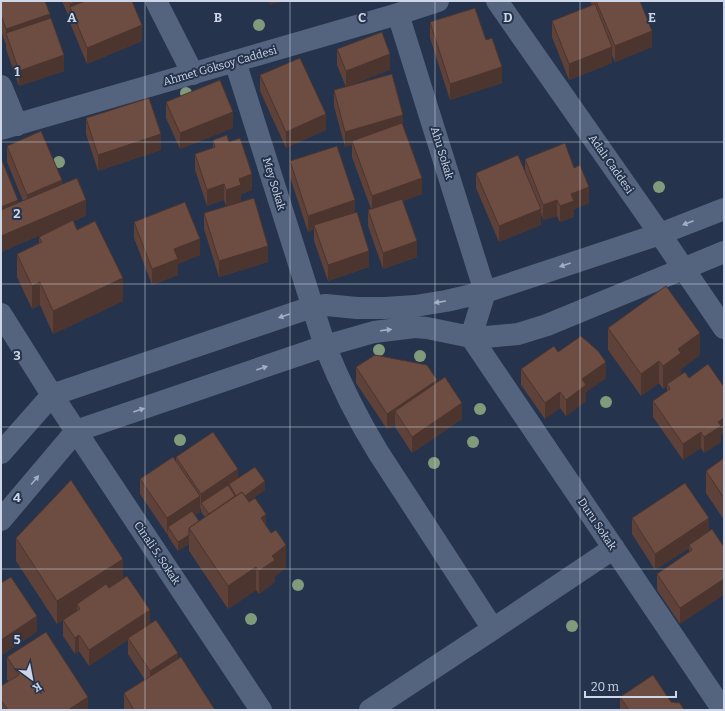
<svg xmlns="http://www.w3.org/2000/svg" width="725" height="711" viewBox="0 0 725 711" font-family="Bitter,serif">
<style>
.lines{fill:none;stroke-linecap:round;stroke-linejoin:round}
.minor{stroke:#54637e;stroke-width:22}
.tree{fill:#809a7c}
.wall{fill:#5e4139;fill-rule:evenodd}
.shaded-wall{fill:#4c352e}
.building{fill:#6d4c42;stroke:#4c352e}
.oneway{fill:#a3aec2}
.grid{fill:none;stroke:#ced7e7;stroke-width:1;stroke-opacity:0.55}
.labels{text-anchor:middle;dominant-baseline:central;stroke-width:4;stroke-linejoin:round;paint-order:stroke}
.street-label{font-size:11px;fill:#ced7e7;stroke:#25334c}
.grid-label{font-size:13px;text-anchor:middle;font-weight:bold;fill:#ced7e7;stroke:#25334c;stroke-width:4;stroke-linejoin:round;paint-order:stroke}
</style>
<rect width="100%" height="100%" fill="#25334c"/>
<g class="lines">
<path class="minor" d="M156,1l37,73
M497,1l163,233 64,94
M398,14l87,278 -14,45 252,373
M235,61l90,285c15,37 32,72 53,106l115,177
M1,86l16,39
M1,129l397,-115 40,-13
M1,314l51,81 209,315
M1,453l51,-58 260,-88 14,-2 31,3h28l30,-2 31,-5 39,-9 175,-58 64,-25
M1,520l75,-89 249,-85 49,-14 41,-5 12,1 44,9h15l32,-3 29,-9 177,-73
M370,710l123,-81 121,-81"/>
</g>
<g class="tree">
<circle cx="259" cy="25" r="6"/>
<circle cx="186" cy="93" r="6"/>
<circle cx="59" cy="162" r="6"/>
<circle cx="659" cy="187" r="6"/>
<circle cx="379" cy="350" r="6"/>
<circle cx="420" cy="356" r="6"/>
<circle cx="606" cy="402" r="6"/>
<circle cx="480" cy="409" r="6"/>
<circle cx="180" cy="440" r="6"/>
<circle cx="473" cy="442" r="6"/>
<circle cx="434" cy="463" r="6"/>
<circle cx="298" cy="585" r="6"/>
<circle cx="251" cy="619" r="6"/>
<circle cx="572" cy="626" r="6"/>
</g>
<path class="wall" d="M1,1l49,17 14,53 -45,15 -13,-37v-4l-5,-14z
M62,1h70l10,40 -55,23 -17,-41v-3z
M590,1h50l12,46 -37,15 -3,-7v8l-43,17 -17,-43v-16l40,-16z
M430,22l56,18 16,43 -52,17 -20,-62z
M337,49l53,21 -42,16 55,39 19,69 -19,7 14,56 -34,12 -15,-43v-16l3,-1 -19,-52v-12l-7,2 -11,-41v-16l12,-3 -9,-22z
M260,75l66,55 -40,18 -26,-57z
M166,102l67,26 -53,21 -14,-31z
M86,118l75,32 -63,21 -12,-37z
M213,140l16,2 23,48 -11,4v7l-15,5 -2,-6 -17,6 -12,-36v-16l18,-6z
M7,146l55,38 24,32 -13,5 4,9 46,71 -70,33 -13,-29 -8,4 -15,-32v-23l22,-11v-6l23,-11 -61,26v-94l17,45 5,-2 -16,-39z
M525,159l49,9 15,35 -15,6v8l-14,5 -3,-6 -14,4 -2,-7v12l-42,17 -23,-54v-15l49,-1z
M290,161l65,52 14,54 -41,14 -14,-40v-12l-6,3 -18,-55z
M204,213l64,49 -49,15 -15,-48z
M134,222l66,33 -22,9v11l-26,10 -18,-47z
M608,328l92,27 -19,14v5l40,62v6l-17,11 -3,-5 -18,12 -30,-43v-16l14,-10v-5l-4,3 -4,-6 -18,13 -33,-46z
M558,352l48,26 -20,14v9l-20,15 -6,-8 -15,11 -24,-34v-16z
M356,367l81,16 25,36 -50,34 -17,-26v-2l-8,4 -31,-46z
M176,457l62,21 27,12 -16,11 17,25 20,42 -11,8v6l-16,12 -3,-4 -28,19 -39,-58v-7l-11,7 -10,-15v-2h-1l-27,-40v-15l36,-18zM200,508l1,2v2l4,5 -6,4 -4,-6 5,-3z
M724,458v62l-18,-27v-22z
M632,518h77l-29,106 -23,-34v-16l32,-22v-4l-34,22 -23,-36z
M16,538l107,41 27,45 28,34 37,52h-91v-17l21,-13 -17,-26v-14l-39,26 -10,-15 -4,3 -12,-18v-16l-6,4 -41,-63z
M7,657l81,53h-87v-24l8,-4 -2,-3z
M620,697l51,5 13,8h-64z"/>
<path class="shaded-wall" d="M77,1h39l-46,6v13v-16z
M269,1h16l-16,4z
M50,14v15l-44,4v12v-16z
M142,25v16l-55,23v-16z
M652,31v16l-37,15v-16z
M612,47v16l-43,17v-16z
M390,54v16l-44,17v-16z
M64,55v16l-45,15v-15z
M502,67v16l-52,17v-16z
M233,112v16l-53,21v-16z
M326,114v16l-40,18v-16z
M403,115v16l-51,10v4l-7,2v-15z
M161,134v16l-63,21v-16z
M252,174v16l-11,4v7l-15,5v-16l13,-11z
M422,178v16l-50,18v-16z
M62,180v16l-35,15v-16z
M224,184v16l-17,6v-16z
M589,187v16l-15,6v8l-14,5v-16l11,-12z
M18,200v16l-17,7v-16z
M86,200v16l-85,36v-16z
M355,200v16l-41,9v4l-6,3v-16z
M557,200v16l-14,4v-15z
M541,209v16l-42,17v-16z
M200,239v16l-22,9v11l-26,10v-16l22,-20z
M417,241v16l-34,12v-16z
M268,246v16l-49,15v-16z
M369,251v16l-41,14v-16z
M123,278v23l-70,33v-23z
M40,282v23l-8,4v-23z
M700,333v22l-19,14v6l-14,9v2l-4,3v-23l15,-17z
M659,361v22l-18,13v-22z
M606,362v16l-20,14v9l-20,15v-16l16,-21z
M437,380v16l-42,15v14l-8,4v-15z
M560,392v16l-15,11v-16z
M462,403v16l-50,34v-16z
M724,418v15l-3,3v6l-17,11v-16l14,-15z
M701,432v16l-18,12v-16z
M238,469v16l-9,-1v7l-28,12v7v-16z
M265,481v9l-26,18v-9z
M200,496v16l-29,20 -3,-5 -1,7v-16z
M266,514v23l-5,-19z
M709,518v16l-20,11v3l-34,22v-16z
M189,535v9l-11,7v-9z
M286,545v23l-11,8v6l-16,12v-23l13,-15z
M123,559v22l-46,23v7l-20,13v-23z
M256,567v23l-28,19v-23z
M724,579v16l-44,29v-16z
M150,610v16l-22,12v2l-39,26v-16z
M37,616v16l-36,24v-16z
M79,635v16l-4,3v-16z
M178,653v16l-28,18v-16z
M88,697v13h-20z"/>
<path class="building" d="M1,1h44l5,13 -44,15 -5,-14z
M69,1h8l-7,3z
M85,1h47l10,24 -55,23 -17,-41z
M596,1h44l12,30 -37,15z
M595,4l17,43 -43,17 -17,-43z
M475,8l11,32 6,-2 10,29 -52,17 -20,-62z
M51,18l13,37 -45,16 -13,-38z
M382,32l8,22 -44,17 -9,-22z
M300,58l26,56 -40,18 -26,-57z
M392,74l11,41 -58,17 -11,-42z
M220,80l13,32 -53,21 -14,-31z
M149,98l12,36 -63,21 -12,-37z
M402,123l20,55 -50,18 -20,-55z
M41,131l21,49 -35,15 -20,-49z
M227,135l2,7 11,-4 12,36 -13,5 2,6 -15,5 -2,-6 -17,6 -12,-36 20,-7 -2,-7z
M565,143l9,25 6,-3 9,22 -18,7 3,7 -14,5 -3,-6 -14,5 -18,-46z
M337,146l18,54 -47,16 -18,-55z
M518,155l23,54 -42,17 -23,-53z
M1,158l17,42 -17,7z
M77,178l9,22 -85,36v-26z
M254,198l14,48 -49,15 -15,-48z
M402,199l15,42 -34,12 -15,-43z
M185,202l15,37 -26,10 4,10 -26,10 -18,-47z
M357,212l12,39 -41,14 -14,-40z
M73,220l4,10 18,-9 28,57 -70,33 -13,-29 -8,4 -15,-32 25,-12 -3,-5z
M666,286l34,47 -22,16 3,4 -18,13 -4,-5 -18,13 -33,-46z
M581,336l17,15 8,11 -24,17 4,6 -20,15 -6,-8 -15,11 -24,-34 33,-23 4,6z
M375,355l52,10 10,15 -50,34 -31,-47z
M708,364l16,23v31l-6,4 3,4 -17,11 -3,-5 -18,12 -30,-43 17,-12 -3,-5 18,-12 4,6z
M445,377l17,26 -50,34 -17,-26z
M213,432l25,37 -37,25 -25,-37z
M173,457l27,39 -33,22 -27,-39z
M724,458v40l-18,-27z
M255,467l10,14 -20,15 -3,-4 -6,4 -7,-12z
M71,480l52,79 -66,42 -41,-63z
M685,483l24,35 -54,36 -23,-36z
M228,485l7,11 -26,18 -8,-11z
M242,492l7,10 6,-4 11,16 -5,4 10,15 5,-3 10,15 -14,11 3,4 -16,11 -3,-4 -28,19 -39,-58z
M192,511l7,10 -10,7v7l-11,7 -10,-15z
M712,529l12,18v32l-44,29 -23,-34 35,-24 -3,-5z
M127,576l23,34 -61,40 -10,-15 -4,3 -12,-18 17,-11 -3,-5 29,-20 3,4z
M11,577l26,39 -36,24v-57z
M156,620l22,33 -28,18 -22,-33z
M46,632l42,65 -20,13h-60l-7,-10v-14l18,-11 -12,-18z
M181,657l34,53h-81l-10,-17z
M653,675l18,27 9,1 4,7h-55l-9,-13z"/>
<defs><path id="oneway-solid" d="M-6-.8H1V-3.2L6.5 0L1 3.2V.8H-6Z"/></defs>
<g class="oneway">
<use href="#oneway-solid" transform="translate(688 223) rotate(159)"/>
<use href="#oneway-solid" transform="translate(565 265) rotate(161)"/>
<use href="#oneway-solid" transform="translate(440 302) rotate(171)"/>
<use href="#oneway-solid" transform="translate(284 316) rotate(161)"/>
<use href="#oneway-solid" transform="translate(386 330) rotate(-7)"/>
<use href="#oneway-solid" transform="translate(262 368) rotate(-19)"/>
<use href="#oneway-solid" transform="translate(139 410) rotate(-19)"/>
<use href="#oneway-solid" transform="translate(35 480) rotate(-50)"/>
</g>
<path class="grid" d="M145,1v709M290,1v709M435,1v709M580,1v709M1,142h723M1,284h723M1,427h723M1,569h723"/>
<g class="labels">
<g class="street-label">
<text transform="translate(220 66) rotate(-16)">Ahmet Göksoy Caddesi</text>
<text transform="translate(442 153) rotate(73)">Ahu Sokak</text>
<text transform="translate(611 164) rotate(55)">Adalı Caddesi</text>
<text transform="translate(274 184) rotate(73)">Mey Sokak</text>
<text transform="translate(597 524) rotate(56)">Duru Sokak</text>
<text transform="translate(157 553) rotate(56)">Cinali 5. Sokak</text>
</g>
</g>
<g class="grid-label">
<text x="72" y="22">A</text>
<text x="218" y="22">B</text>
<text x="362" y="22">C</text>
<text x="508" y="22">D</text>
<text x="652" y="22">E</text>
<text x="17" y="76">1</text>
<text x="17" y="218">2</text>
<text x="17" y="360">3</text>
<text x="17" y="502">4</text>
<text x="17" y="644">5</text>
</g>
<rect width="725" height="711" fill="none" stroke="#ced7e7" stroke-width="4"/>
<g transform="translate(32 679) rotate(148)" stroke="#25334c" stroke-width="3" paint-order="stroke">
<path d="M0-3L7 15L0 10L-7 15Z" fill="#ced7e7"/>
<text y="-6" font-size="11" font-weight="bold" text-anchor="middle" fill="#ced7e7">K</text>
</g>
<path d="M585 691v6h91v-6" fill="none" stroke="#ced7e7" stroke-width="2"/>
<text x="591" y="691" font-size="12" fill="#ced7e7" stroke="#25334c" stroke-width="3" paint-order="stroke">20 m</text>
</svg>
